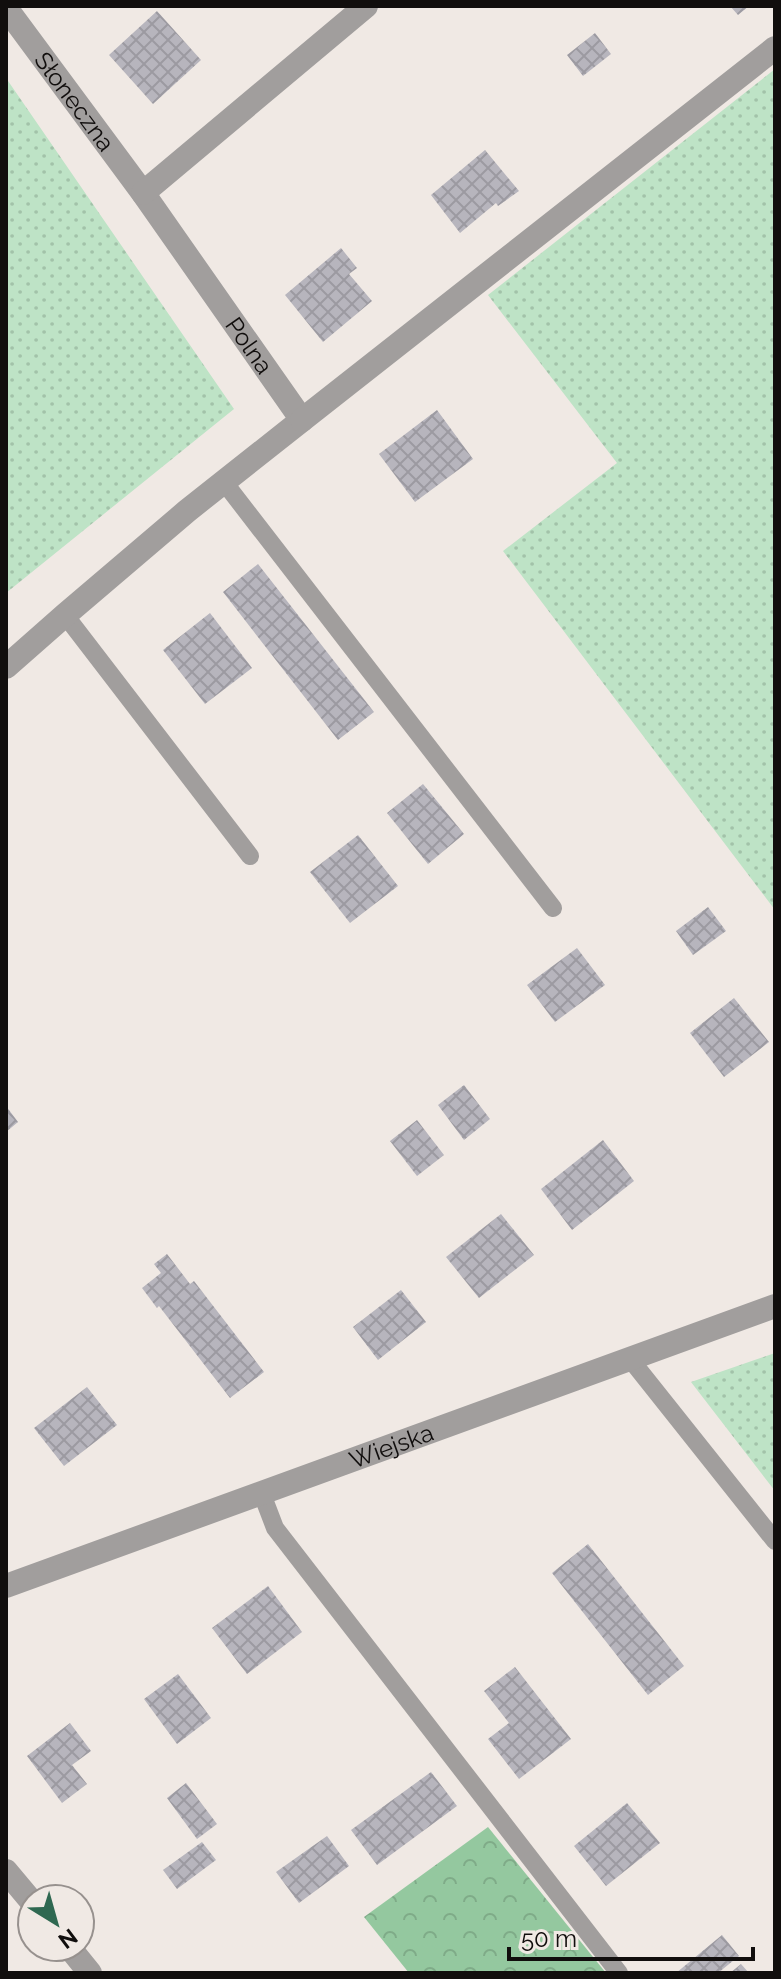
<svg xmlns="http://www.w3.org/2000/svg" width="781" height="1979" viewBox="0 0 781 1979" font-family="Raleway,sans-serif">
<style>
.grass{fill:url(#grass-dots)}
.forest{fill:url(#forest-crowns)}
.building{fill:url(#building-cross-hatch)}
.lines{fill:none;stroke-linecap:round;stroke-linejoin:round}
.lane{stroke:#a19e9d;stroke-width:18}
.street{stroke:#a19e9d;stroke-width:24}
.labels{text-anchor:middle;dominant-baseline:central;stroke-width:6;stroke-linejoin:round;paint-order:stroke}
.street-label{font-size:24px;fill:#110e0d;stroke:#f0e9e4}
</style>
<defs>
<pattern id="grass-dots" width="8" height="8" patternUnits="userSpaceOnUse" patternTransform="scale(2)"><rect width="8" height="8" fill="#bee3c6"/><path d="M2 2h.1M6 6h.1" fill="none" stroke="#a2c2a9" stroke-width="1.8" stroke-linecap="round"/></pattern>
<pattern id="forest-crowns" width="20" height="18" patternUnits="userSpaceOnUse" patternTransform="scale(2)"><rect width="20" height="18" fill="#94c89f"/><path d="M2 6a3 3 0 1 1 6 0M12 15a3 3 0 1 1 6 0" fill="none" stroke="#7fab88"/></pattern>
<pattern id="building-cross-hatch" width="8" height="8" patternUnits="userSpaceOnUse" patternTransform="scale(2)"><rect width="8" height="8" fill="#b7b5bd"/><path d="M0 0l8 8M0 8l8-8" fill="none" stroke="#9c9aa1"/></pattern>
</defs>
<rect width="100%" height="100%" fill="#f0e9e4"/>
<path class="grass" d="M775,69v841l-272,-359 114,-88 -129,-168z
M6,78l228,331 -228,184z
M775,1353v138l-84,-109z"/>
<path class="forest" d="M488,1827l118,146h-197l-45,-56z"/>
<path class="building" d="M730,6h19l-11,9z
M157,11l44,49 -48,44 -44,-49z
M595,33l16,21 -28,22 -16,-21z
M485,150l34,41 -21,15 -2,-3 -36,30 -29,-38z
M341,248l16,20 -8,6 23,27 -49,41 -38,-47z
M437,410l36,49 -58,43 -36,-48z
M258,564l116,148 -36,28 -115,-148z
M210,613l42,55 -47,36 -42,-54z
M423,784l41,50 -36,30 -41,-51z
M358,835l40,51 -48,37 -40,-51z
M708,907l18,24 -33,24 -17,-24z
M577,948l28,37 -50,37 -28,-37z
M734,998l35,44 -45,35 -34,-44z
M464,1085l26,34 -26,21 -26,-35z
M6,1106l12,16 -12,10z
M417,1120l27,35 -27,21 -27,-35z
M603,1140l31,41 -62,49 -31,-41z
M501,1214l33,41 -55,43 -33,-41z
M167,1254l23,30 4,-3 70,91 -34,26 -71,-92 -2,2 -15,-20 19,-15 -7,-9z
M401,1290l25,32 -48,38 -25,-33z
M87,1387l30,38 -53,41 -30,-38z
M588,1544l96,122 -36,29 -96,-122z
M268,1586l34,46 -55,42 -35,-46z
M515,1667l56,72 -52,40 -31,-40 21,-16 -25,-32z
M178,1674l33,44 -34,26 -33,-45z
M70,1723l21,28 -19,14 15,19 -25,19 -35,-47z
M431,1772l26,34 -80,59 -26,-35z
M186,1783l31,41 -20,15 -30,-41z
M627,1803l33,40 -54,43 -32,-40z
M327,1836l22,30 -50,37 -23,-31z
M202,1842l14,18 -39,29 -14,-19z
M722,1935l17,21 -21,17h-42z
M741,1964l8,9h-19z"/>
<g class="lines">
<path class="lane" d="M224,482l329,426
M65,615l185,241
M631,1360l144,181
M262,1494l13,34 344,445"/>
<g class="street">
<path id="s1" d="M6,8l137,185 159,227 -115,91 -122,104 -59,52"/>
<path d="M143,193l223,-187"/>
<path d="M302,420l473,-372"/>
<path id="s2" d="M6,1586l769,-280"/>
<path d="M6,1871l26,31"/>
<path d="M69,1947l21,26"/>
</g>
</g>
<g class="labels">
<g class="street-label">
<text stroke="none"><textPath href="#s1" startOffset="116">Słoneczna</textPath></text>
<text stroke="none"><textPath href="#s1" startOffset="416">Polna</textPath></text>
<text stroke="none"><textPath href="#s2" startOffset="410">Wiejska</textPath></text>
</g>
</g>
<rect width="781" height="1979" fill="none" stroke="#110e0d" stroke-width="16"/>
<g transform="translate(56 1923) rotate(143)"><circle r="38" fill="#f0e9e4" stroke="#97918e" stroke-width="2"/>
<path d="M0-6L14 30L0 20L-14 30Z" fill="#2f6851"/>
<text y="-12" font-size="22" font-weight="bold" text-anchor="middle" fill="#110e0d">N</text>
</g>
<path d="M509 1947v12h244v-12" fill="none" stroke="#110e0d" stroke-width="4"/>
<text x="521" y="1947" font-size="24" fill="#110e0d" stroke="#f0e9e4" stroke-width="6" paint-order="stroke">50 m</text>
</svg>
